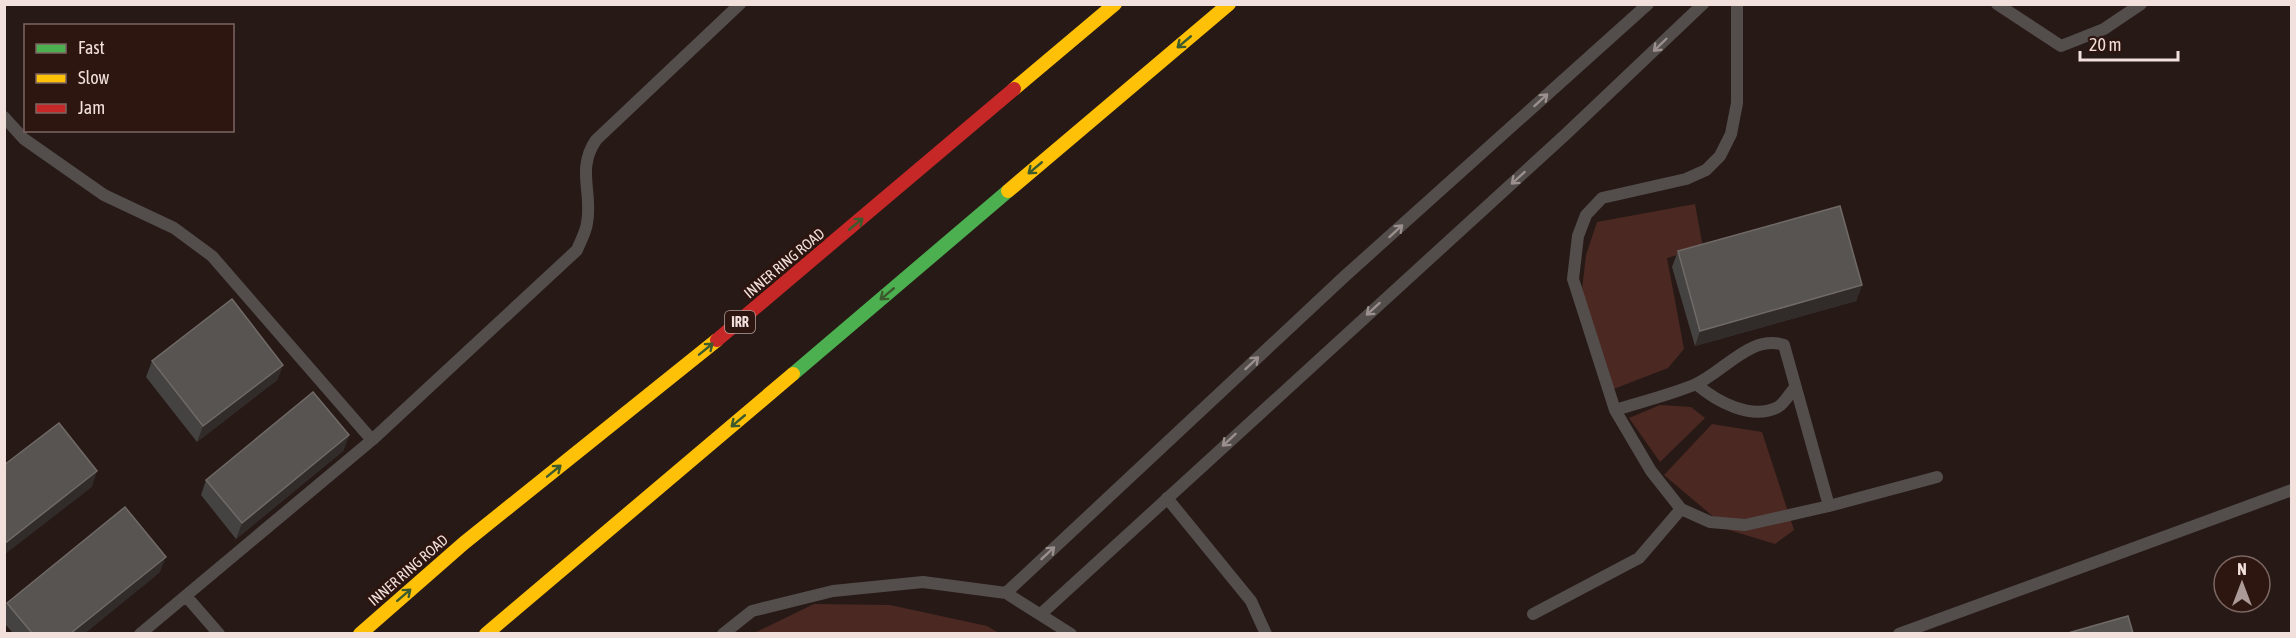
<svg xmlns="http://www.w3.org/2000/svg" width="2296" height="638" viewBox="0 0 2296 638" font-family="'Asap Condensed',sans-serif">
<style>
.green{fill:#4b2922}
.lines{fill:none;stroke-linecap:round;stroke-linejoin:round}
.lane{stroke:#534e4c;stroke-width:12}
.fast{stroke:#4caf50;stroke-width:14}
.slow{stroke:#ffc107;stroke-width:14}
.jam{stroke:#c62828;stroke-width:14}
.wall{fill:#454341}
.shaded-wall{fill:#312b29}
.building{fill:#585451;stroke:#706a67;stroke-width:1.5}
.oneway{stroke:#3b5a2d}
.oneway2{stroke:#9b908d}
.labels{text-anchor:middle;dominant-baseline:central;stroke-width:6;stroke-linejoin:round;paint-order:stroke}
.shield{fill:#2d1510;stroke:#b7a39f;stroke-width:1.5}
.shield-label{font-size:14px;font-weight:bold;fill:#f2e0dc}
.street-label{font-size:15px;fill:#f2e0dc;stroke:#2d1510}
</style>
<rect width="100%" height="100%" fill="#271916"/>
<path class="green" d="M1695,204l8,44 -36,10 17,91 -16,19 -57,22 -31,-83 6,-52 11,-33z
M1660,405l31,2 14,11 -45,44 -31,-44z
M1712,424l50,8 32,98 -19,14 -46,-14 -65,-55z
M814,604l76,1 97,21 12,7h-245z"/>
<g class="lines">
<path class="lane" d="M1737,4v99l-6,31 -11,22 -14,14 -20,9 -84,19 -16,17 -8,21 -5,43 42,131 36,61 30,38 29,13 35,3 84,-19 108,-29
M1997,4l64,42 43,-17 37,-25
M4,117l20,22 80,56 70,33 38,28 160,184
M1696,384c20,17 55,37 82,23 6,-3 11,-13 16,-18
M1615,410c26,-8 54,-15 79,-25 29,-12 56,-51 90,-40l45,161
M1167,498l84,103 15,33
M1006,593l339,-317 303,-272
M186,596l33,38
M1042,613l524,-479 137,-130
M1533,614l106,-56 42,-49
M140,634l232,-194 205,-190c3,-8 9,-18 10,-27 6,-30 -11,-54 9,-83l144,-136
M723,634l29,-23 81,-20 90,-9 83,11 65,41
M1899,634l393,-144"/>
<path class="fast" d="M793,374l215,-183"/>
<path class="slow" d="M1014,89l101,-85
M1008,191l221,-187
M360,634l104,-91 253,-203
M486,634l307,-260"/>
<path class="jam" d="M717,340l297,-251"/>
</g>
<path class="wall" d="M1678,251l184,34 -6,16 -161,45 -23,-79z
M152,361l131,4 -6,15 -80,62 -51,-65z
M349,435l-6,16 -107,88 -35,-44 5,-15z
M160,572l-75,61h-72l-9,-10v-13l3,-7z"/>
<path class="shaded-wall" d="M1862,285l-6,16 -161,45 5,-15z
M283,365l-6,15 -80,62 6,-16z
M349,435l-6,16 -107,88 6,-16z
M97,471l-5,16 -88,68v-11z
M166,557l-6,15 -75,61h-14z"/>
<path class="building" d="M1840,206l22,79 -162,46 -22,-80z
M232,299l51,66 -80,61 -51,-65z
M313,392l36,43 -107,88 -36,-43z
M59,423l38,48 -93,73v-79z
M125,507l41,50 -95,76h-39l-25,-30z
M2128,616l5,17h-65z"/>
<defs><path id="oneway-shaft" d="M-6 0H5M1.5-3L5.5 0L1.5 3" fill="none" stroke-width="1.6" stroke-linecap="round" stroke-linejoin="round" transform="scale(1.5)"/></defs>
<g class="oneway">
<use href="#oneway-shaft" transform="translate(1184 42) rotate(140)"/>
<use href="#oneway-shaft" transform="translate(1035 168) rotate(140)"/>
<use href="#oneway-shaft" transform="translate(856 224) rotate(-40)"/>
<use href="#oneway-shaft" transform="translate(887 294) rotate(140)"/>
<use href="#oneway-shaft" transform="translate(706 349) rotate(-39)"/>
<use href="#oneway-shaft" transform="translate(738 421) rotate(140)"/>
<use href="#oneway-shaft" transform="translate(554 471) rotate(-39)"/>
<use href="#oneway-shaft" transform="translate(404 595) rotate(-41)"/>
</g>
<g class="oneway2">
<use href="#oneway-shaft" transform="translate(1660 45) rotate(136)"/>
<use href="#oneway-shaft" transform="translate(1541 100) rotate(-42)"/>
<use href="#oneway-shaft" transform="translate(1518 178) rotate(138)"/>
<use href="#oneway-shaft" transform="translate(1396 231) rotate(-42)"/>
<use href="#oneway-shaft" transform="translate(1373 309) rotate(138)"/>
<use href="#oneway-shaft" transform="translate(1252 363) rotate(-43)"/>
<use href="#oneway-shaft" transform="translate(1229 440) rotate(137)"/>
<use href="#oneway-shaft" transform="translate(1048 553) rotate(-43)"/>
</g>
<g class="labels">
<rect class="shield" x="725" y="311" width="30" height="22" rx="4.5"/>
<g class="shield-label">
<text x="740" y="322">IRR</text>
</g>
<g class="street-label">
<text transform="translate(784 263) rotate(-40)">INNER RING ROAD</text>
<text transform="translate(408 570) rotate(-41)">INNER RING ROAD</text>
</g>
</g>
<rect width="2296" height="638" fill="none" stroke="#f2e0dc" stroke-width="12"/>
<rect x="24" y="24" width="210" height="108" fill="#2d1510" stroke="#7c6662" stroke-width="1.5"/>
<rect x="36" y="44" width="30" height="9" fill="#4caf50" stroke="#7c6662" stroke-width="1.5"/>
<text x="78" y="54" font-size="18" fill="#f2e0dc">Fast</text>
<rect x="36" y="74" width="30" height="9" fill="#ffc107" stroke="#7c6662" stroke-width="1.5"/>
<text x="78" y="84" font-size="18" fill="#f2e0dc">Slow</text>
<rect x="36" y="104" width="30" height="9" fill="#c62828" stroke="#7c6662" stroke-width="1.5"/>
<text x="78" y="114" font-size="18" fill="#f2e0dc">Jam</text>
<g transform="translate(2242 584)"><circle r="28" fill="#2d1510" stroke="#7c6662" stroke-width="1.5"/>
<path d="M0-4.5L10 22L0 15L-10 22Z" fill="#ab9a97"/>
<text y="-9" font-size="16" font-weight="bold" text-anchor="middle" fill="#f2e0dc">N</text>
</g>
<path d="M2080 51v9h98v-9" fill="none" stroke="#f2e0dc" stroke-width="3"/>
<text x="2089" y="51" font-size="18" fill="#f2e0dc" stroke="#2d1510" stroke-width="4.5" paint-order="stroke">20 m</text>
</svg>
